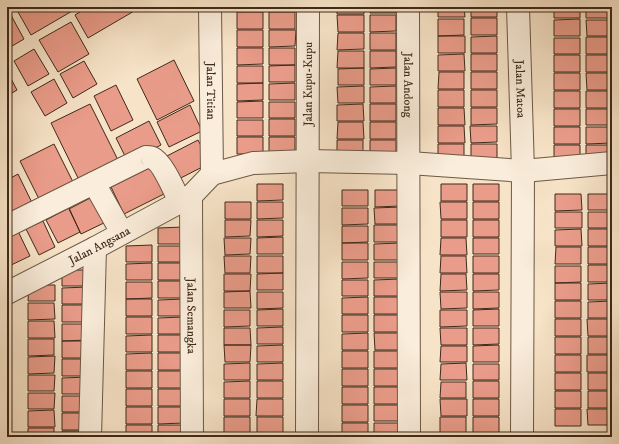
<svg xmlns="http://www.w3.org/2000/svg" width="619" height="444" viewBox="0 0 619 444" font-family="'IM FELL DW Pica',serif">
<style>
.building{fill:#ea9c8a;stroke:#3e2a1a}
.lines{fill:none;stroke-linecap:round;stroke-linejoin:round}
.minor-casing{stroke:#6c5845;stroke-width:24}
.minor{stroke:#faeddb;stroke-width:22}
.labels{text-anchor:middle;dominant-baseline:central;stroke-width:3;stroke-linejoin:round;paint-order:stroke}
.street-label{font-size:12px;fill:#3e2a1a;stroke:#faeddb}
</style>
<rect width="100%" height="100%" fill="#f7e3c7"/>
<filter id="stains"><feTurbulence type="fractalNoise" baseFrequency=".005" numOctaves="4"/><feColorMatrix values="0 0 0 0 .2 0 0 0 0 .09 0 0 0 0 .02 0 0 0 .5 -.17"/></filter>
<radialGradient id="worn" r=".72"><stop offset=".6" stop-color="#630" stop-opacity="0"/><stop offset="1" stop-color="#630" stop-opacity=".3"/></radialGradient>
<path class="building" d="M27,7h52l-48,28 -13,-23z
M88,7h53l-53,31 -13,-23z
M237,7h26v4h-26z
M269,7h26l1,3 -27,1z
M337,7h27v7h-27z
M370,7h26v6h-26z
M438,7h26l1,10h-27z
M471,7h26v10h-26z
M554,7h26v11h-26z
M586,7h26v11h-26z
M7,8l17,31 -17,10z
M237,12h26v17h-26z
M269,12h26v17h-26z
M337,15h27v17h-26z
M370,15h26v16l-26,1z
M471,18h26v17h-26z
M438,19h26v16l-26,1z
M580,19v17h-26v-16z
M586,20h26v16h-25z
M71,22l18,32 -31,18 -19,-32z
M237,30h26v17h-26z
M269,30h27l-1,16 -26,1z
M338,33h26v16l-27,1z
M370,33h26v17h-26z
M438,36h27v17h-27z
M497,36v17h-26v-16z
M586,37h26v17h-26z
M554,38h26v16h-26z
M237,48h26v16l-26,1z
M269,48h26v17h-26z
M34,49l15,25 -21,12 -14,-25z
M338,51h26v17h-27z
M370,51h26v16l-26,1z
M464,54l1,17h-27v-16z
M471,54h26v17h-26z
M554,55h26v17h-26z
M586,55h26v17h-26z
M174,60l20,41 -37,19 -20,-41z
M84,61l13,23 -24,14 -13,-24z
M295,65v17h-26v-16z
M237,66h26v17h-26z
M364,68v17h-26v-16z
M396,68v17h-26v-16z
M7,71l10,19 -10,6z
M439,72h25v17h-26z
M471,72h26v17h-26z
M554,73h26v17h-26z
M586,73h26v17h-25z
M54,79l13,24 -22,13 -14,-24z
M263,83v17l-26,1v-17z
M295,83v17h-26v-16z
M116,85l17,35 -22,11 -17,-35z
M364,86v17h-26l-1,-16z
M396,86v17h-26v-16z
M438,90h26v17h-26z
M471,90h26v17h-26z
M554,91h26v17h-26z
M586,91h26v17h-26z
M263,101v17h-26v-16z
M269,102h26v16h-26z
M90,104l30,60 -39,20 -30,-61z
M363,104l1,17h-27v-16z
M370,104h26v17h-26z
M190,105l12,26 -33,16 -12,-25z
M438,108h26l1,17h-27z
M471,108h26v16l-26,1z
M554,109h26v17h-26z
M586,109h26v16h-26z
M269,119h26v17h-26z
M237,120h26v16h-26z
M149,121l12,24 -33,17 -12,-24z
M338,122h25l1,17h-27z
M370,122h26v17h-26z
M438,126h26l1,17h-27z
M470,126h27v16l-26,1z
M554,127h26v17h-26z
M586,127h26v16l-26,1z
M237,137h26v17h-26z
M269,137h26v17h-26z
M198,140l12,23 -35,18 -12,-23z
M337,140h26v17h-26z
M370,140h26v17h-26z
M54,144l23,46 -34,17 -23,-46z
M438,144h26v16l-26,1z
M471,144h26v16h-26z
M554,145h26v16h-26z
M586,145h26v16l-26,1z
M151,167l13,27 -40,20 -13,-27z
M18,174l18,37 -29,4v-35z
M257,184h26v16l-26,1z
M441,184h26v17h-26z
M473,184h26v17h-26z
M342,190h26v16h-26z
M375,190h26l-1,16 -25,1z
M555,194h26l1,16 -27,1z
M588,194h24v16h-24z
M96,195l12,26 -27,13 -12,-25z
M225,202h26v17h-26z
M257,202h26v16l-26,1z
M440,202h27v17h-26z
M473,202h26v17h-26z
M401,207v17h-26l-1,-16z
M69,208l11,24 -22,11 -12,-23z
M342,208h26v16l-26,1z
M555,212h27v16h-27z
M588,212h24v16h-24z
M225,220h26l-1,16 -25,1z
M257,220h26v16l-26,1z
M441,220h26v17h-26z
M473,220h26v17h-26z
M43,221l12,26 -16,8 -13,-26z
M374,225h27v17h-27z
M342,226h26v16l-26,1z
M16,227l14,29 -23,11v-35z
M184,227v17h-26v-16z
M581,229l1,17h-27v-16z
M588,229h24v17h-24z
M283,237v17h-26v-16z
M224,238h27l-1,16 -25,1z
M441,238h25l1,17h-27z
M473,238h26v16h-26z
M342,243h26v17h-26z
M400,243l1,17h-27v-16z
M152,245v17h-26v-16z
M158,246h26l1,16h-27z
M556,247h25v17h-26z
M588,247h24v17h-24z
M224,256h27l-1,17h-25z
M257,256h26v17h-26z
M441,256h25l1,17h-27z
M473,256h26v17h-26z
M342,262h26v16l-26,1z
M374,262h27v16h-27z
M152,263v17h-26v-16z
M158,263h26l1,17h-27z
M588,265h24v17h-24z
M555,266h26v16l-26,1z
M62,270h26v16h-26z
M283,273v17h-26v-16z
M224,274h27l-1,17h-26z
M441,274h25l1,16 -27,1z
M473,274h26v16l-26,1z
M400,279l1,17h-27v-16z
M342,280h26v16h-26z
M158,281h27v17h-27z
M126,282h26v16l-26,1z
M555,283h26v17h-26z
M612,283v17h-24v-16z
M29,285h26v16h-27z
M88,287v17h-26v-16z
M250,291l1,17h-27v-16z
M257,292h26v16l-26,1z
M440,292h27v16l-26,1z
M473,292h26v16l-26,1z
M368,297v17h-26v-16z
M374,297h27l-1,17h-26z
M126,299h26v17h-26z
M184,299l1,17h-27v-16z
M555,301h26v17h-26z
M612,301v17h-24v-16z
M28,303h26l1,16 -27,1z
M62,305h26v17h-26z
M283,309v17h-26v-16z
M499,309v17h-26v-16z
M224,310h26v16l-26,1z
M440,310h27v16l-27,1z
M342,315h26v17h-26z
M374,315h27l-1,17h-26z
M126,317h26v17h-26z
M184,317v17h-26v-16z
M555,319h26v17h-26z
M587,319h25v17h-24z
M28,321h26l1,17h-27z
M62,324h26v16l-26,1z
M283,327v17h-26v-16z
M224,328h26l1,17h-27z
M440,328h27v17h-26z
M473,328h26v16l-26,1z
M368,333v17h-26v-16z
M374,333h26v17h-25z
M152,335v17h-26v-16z
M158,335h26v17h-26z
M555,337h26v17h-26z
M588,337h24v17h-24z
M28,339h26v16l-26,1z
M62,341h26v17h-26z
M224,345h27l-1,17h-25z
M283,345v17h-26v-16z
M499,345v17h-26v-16z
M441,346h26v16h-27z
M342,351h26v17h-26z
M374,351h26l1,17h-27z
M152,353v17h-26v-16z
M158,353h26v17h-26z
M555,355h26v17h-26z
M587,355h25v17h-25z
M55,356l-1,17 -26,1v-17z
M62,359h26v17h-26z
M250,363v17h-26v-16z
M283,363v17h-26v-16z
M466,363l1,17h-27l1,-16z
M473,364h26v16h-26z
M342,369h26v17h-26z
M374,369h26l1,17h-27z
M126,371h26v17h-26z
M158,371h26v17h-26z
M555,373h26v17h-26z
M588,373h24v17h-24z
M28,375h27l-1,16h-26z
M88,377v17h-26v-16z
M250,381v17h-26v-16z
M257,381h26v17h-26z
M473,381h26v17h-26z
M441,382h25v16h-26z
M342,387h26v17h-26z
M374,387h26v17h-26z
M126,389h26v17h-26z
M158,389h26v17h-26z
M555,391h26v17h-26z
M588,391h24v17h-24z
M28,393h27l-1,16h-26z
M62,396h26v16h-26z
M224,399h26v17h-26z
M257,399h26v17h-27z
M440,399h27v17h-26z
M473,399h26v17h-26z
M342,405h26v17h-26z
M374,405h26v16h-26z
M126,407h26v17h-26z
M158,407h26v16l-26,1z
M555,409h26v17h-26z
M587,409h25v16h-24z
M54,410l1,17h-27v-16z
M62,413h26v17h-26z
M224,417h26v17h-26z
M257,417h26v17h-26z
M440,417h26v17h-26z
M473,417h26v17h-26z
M342,423h26v14h-26z
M374,423h26v14h-26z
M126,425h26v12h-26z
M158,425h26v12h-26z
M28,428h26v9h-26z
M62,431h26v6h-26z
M224,435h26v2h-26z
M257,435h26v2h-26z
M440,435h26v2h-26z
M473,435h26v2h-26z"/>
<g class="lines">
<defs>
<g id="minor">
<path id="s1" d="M210,7l2,167"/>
<path id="s2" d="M408,7l1,430"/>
<path id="s3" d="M518,7l5,164 -1,266"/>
<path d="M94,183l28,50"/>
<path id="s4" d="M191,196l1,241"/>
<path d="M7,226l139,-69c1,0 6,0 6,1 10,3 23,34 28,44"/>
<path id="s5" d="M7,293l88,-45 96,-52 21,-22 41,-11 55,-2 101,2 114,8 89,-8"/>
<path d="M90,437l5,-189"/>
<path id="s6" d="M307,437l1,-430"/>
</g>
</defs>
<use href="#minor" class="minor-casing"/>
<use href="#minor" class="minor"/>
</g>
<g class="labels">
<g class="street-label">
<text stroke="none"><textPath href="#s6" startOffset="353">Jalan Kupu-Kupu</textPath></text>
<text stroke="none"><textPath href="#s2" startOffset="78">Jalan Andong</textPath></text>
<text stroke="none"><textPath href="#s3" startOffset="82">Jalan Matoa</textPath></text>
<text stroke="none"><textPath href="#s1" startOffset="84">Jalan Titian</textPath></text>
<text stroke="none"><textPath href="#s5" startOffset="104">Jalan Angsana</textPath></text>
<text stroke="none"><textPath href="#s4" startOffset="120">Jalan Semangka</textPath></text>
</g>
</g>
<rect width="619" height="444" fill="none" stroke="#f7e3c7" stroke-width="24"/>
<rect x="8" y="8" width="603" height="428" fill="none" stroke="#3e2a1a" stroke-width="2"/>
<rect x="12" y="12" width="595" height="420" fill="none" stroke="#3e2a1a"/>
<rect width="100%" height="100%" filter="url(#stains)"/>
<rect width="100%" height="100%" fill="url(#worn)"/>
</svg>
